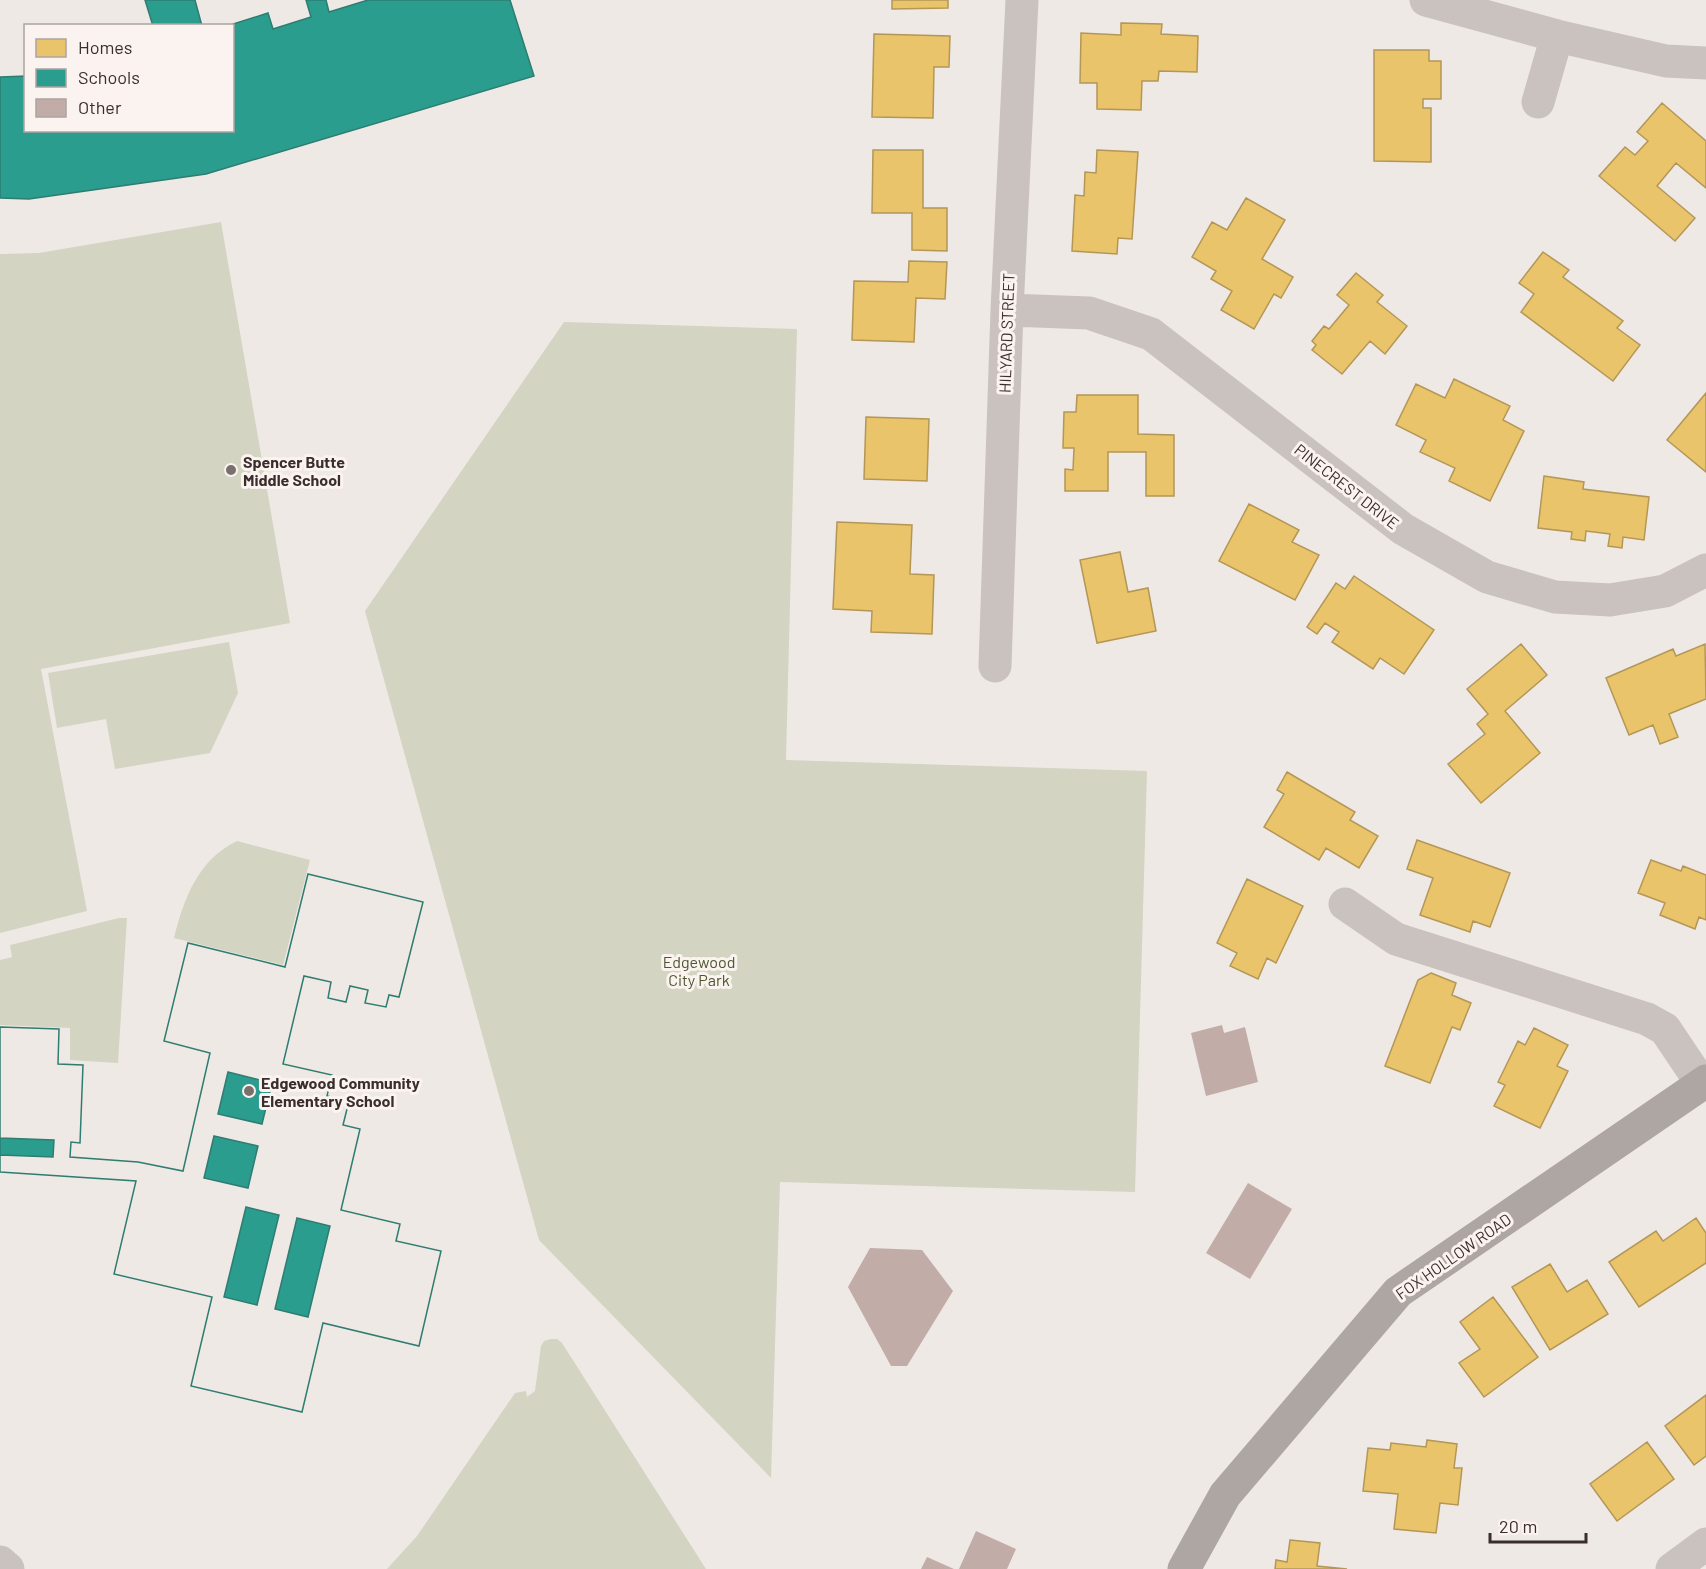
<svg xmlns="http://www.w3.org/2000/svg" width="1706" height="1569" viewBox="0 0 1706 1569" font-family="Barlow,sans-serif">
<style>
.green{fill:#d3d4c1}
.homes{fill:#e9c46a;stroke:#b49757;stroke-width:1.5}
.schools{fill:#2a9d8f;stroke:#2f7c71;stroke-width:1.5;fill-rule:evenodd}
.building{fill:#c2aca8}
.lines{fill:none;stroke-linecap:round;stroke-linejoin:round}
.minor{stroke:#c9c2be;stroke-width:33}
.major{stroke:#aea6a3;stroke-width:33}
.poi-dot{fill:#796f6d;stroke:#faf3ef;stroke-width:2}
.labels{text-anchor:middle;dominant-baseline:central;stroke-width:6;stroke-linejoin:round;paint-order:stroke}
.street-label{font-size:16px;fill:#3a2e2c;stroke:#faf3ef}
.poi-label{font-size:16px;font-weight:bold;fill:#3a2e2c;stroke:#faf3ef;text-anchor:start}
.park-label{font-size:16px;fill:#4f5731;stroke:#faf3ef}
</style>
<rect width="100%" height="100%" fill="#efe9e6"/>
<path class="green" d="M221,222l69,401 -249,46 46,242 -87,22v-679l39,-1z
M564,322l233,7 -11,431 361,11 -12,421 -355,-10 -9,296 -232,-238 -174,-629z
M229,642l9,51 -28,60 -95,16 -9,-50 -49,9 -9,-55z
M237,841l73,19 -27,105 -109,-27c10,-40 24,-78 63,-97z
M119,918h8l-9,145 -48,-3v-32l-70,-3v-65l12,-3 -2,-12z
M551,1339h6l5,4 144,226h-319l30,-33 98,-143 11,-2 1,6 8,-6 6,-45 3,-5z"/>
<path class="homes" d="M892,0h56v8l-56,1z
M1121,23l41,1 -1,10 37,2 -1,36 -38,-1 -1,10h-16l-1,29 -44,-1v-26h-17l1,-50 40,2z
M874,34l76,2 -1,31h-15l-1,51 -61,-1z
M1374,50h55v11h12v38h-18v9h8v54l-57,-1z
M1662,103l44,38v47l-30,-25 -19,23 38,32 -20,23 -76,-65 26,-29 10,8 13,-14 -11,-9z
M873,150h50v58h24v43l-35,-1v-37h-40z
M1097,150l41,2 -6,87 -14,-1 -1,16 -45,-3 3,-56 9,1 1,-24 11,1z
M1246,198l39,22 -23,39 31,18 -12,21 -7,-4 -20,35 -33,-19 11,-19 -21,-12 5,-8 -24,-14 20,-35 15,8z
M1543,252l26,18 -6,7 60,44 -6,7 23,17 -27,36 -92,-69 13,-18 -15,-11z
M909,261l38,1 -2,37 -29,-1 -2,44 -62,-2 2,-59 54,1z
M1356,273l27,22 -6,7 30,24 -22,28 -15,-13 -28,33 -30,-24 4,-5 -4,-4 12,-15 5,3 20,-24 -12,-10z
M1454,379l56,27 -7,14 21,11 -34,70 -41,-20 6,-13 -35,-16 6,-12 -30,-15 20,-41 29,14z
M1706,393v79l-39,-32z
M1077,395h61v39l36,1v61h-28v-44h-38v39h-43v-22l8,1 1,-22h-11l1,-36h12z
M866,417l63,2 -2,62 -63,-2z
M1544,476l40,6 -1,7 66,8 -5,43 -21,-3 -1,11 -14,-2 2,-12 -24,-3 -1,10 -14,-2 1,-7 -34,-4z
M1249,504l50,26 -7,12 27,13 -24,45 -76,-39z
M837,522l75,3 -2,49 24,1 -2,59 -61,-2 1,-21 -39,-2z
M1120,552l8,40 20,-4 8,43 -59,12 -17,-83z
M1354,576l80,54 -30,44 -24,-16 -7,11 -41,-27 7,-10 -14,-9 -8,11 -10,-7 29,-44 9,6z
M1521,644l26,31 -42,36 35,42 -59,50 -33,-39 37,-30 -8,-10 11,-10 -21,-25z
M1705,644l1,55 -37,15 9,23 -18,7 -7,-19 -24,10 -23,-57 67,-29 3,7z
M1287,772l68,40 -5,8 28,16 -19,32 -33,-20 -7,12 -55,-33 20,-33 -7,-4z
M1417,840l93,33 -20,54 -17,-6 -3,11 -50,-17 13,-37 -26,-9z
M1651,860l30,11 2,-5 23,9v45l-7,-3 -4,12 -35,-14 5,-12 -27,-10z
M1247,879l56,27 -27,57 -9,-5 -9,21 -28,-13 7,-13 -20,-10z
M1431,973l25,10 -4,12 19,8 -11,27 -8,-3 -22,56 -45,-17 33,-86z
M1534,1028l34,17 -11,21 11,5 -28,57 -46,-22 11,-21 -7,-3 20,-41 7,4z
M1696,1218l10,15v30l-67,44 -30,-45 47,-31 7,10z
M1550,1264l17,28 20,-12 21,34 -58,36 -38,-63z
M1493,1297l45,60 -54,40 -25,-34 21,-14 -20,-27z
M1706,1395v61l-12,9 -29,-39z
M1427,1440l30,4 -3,24h8l-4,37 -18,-2 -4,30 -42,-4 4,-35 -35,-3 5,-43 22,2 1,-7 35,4z
M1647,1442l27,37 -57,42 -27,-37z
M1290,1540l30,3 -3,23 30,3h-72l1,-9 11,2z"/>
<path class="schools" d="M145,0h50l7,26h-49z
M306,0h20l3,12 39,-12h142l24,76 -328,98 -177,25 -29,-1v-121l26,-1v54h206v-104h-5l41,-13 5,16 38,-12z
M308,874l115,28 -24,95 -10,-2 -3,12 -21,-4 3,-13 -18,-4 -4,16 -18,-4 3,-16 -27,-6 -21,88 49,11 -5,21 22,5 -6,24 17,4 -19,81 59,14 -4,17 45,10 -22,95 -96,-23 -21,89 -111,-26 21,-89 -98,-23 22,-93 -136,-9v-17l53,2 1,-17 -54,-2v-111l59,2 -1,35 25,1 -3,78 -9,-1 -1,15 68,5 45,9 27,-118 -46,-12 24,-98 97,24zM228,1072l44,11 -10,41 -44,-10zM214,1136l44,10 -10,42 -44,-10zM246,1207l33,8 -22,90 -33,-8zM297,1218l33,8 -22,91 -33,-8z
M308,874l115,28 -24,95 -10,-2 -3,12 -21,-4 3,-13 -18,-4 -4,16 -18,-4 3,-16 -27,-6 -21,88 49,11 -5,21 22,5 -6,24 17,4 -19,81 59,14 -4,17 45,10 -22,95 -96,-23 -21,89 -111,-26 21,-89 -98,-23 22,-93 -136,-9v-145l59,2 -1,35 25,1 -3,78 -9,-1 -1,15 68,5 45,9 27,-118 -46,-12 24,-98 97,24z"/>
<path class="building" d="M1222,1025l2,8 21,-6 13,55 -52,14 -15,-63z
M1248,1183l44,26 -42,70 -44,-26z
M870,1248l52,2 31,41 -46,75h-16l-43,-79z
M976,1531l40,18 -9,20h-48z
M927,1557l27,12h-33z"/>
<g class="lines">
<path class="minor" d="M1426,0l131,36
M1538,102l19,-66 109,25 40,2
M1007,310l82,3 62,21 252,195 84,48 68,20 55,3 55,-9 41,-21
M995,666l12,-356 15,-310
M1345,904l51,35 251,80 18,10 37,55
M0,1562l8,7
M1672,1569l34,-25"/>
<path class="major" d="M1184,1569l41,-74 173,-203 308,-211"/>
</g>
<g class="poi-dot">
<circle cx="231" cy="470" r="6"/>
<circle cx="249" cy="1091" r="6"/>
</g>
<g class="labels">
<g class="street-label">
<text transform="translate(1006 333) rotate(-88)">HILYARD STREET</text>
<text transform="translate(1347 486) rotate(38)">PINECREST DRIVE</text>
<text transform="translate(1453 1256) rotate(-35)">FOX HOLLOW ROAD</text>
</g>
<g class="poi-label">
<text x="243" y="461">Spencer Butte<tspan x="243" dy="18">Middle School</tspan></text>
<text x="261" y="1082">Edgewood Community<tspan x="261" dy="18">Elementary School</tspan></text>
</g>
<g class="park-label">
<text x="699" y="961">Edgewood<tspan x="699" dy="18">City Park</tspan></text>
</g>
</g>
<rect x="24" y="24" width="210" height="108" fill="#faf3ef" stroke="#ada4a1" stroke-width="1.5"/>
<rect x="36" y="39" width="30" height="18" fill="#e9c46a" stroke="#ada4a1" stroke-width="1.5"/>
<text x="78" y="54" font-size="18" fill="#3a2e2c">Homes</text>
<rect x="36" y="69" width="30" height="18" fill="#2a9d8f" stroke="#ada4a1" stroke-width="1.5"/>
<text x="78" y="84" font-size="18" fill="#3a2e2c">Schools</text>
<rect x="36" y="99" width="30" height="18" fill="#c2aca8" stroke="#ada4a1" stroke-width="1.5"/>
<text x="78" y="114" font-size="18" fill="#3a2e2c">Other</text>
<path d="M1490 1533v9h96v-9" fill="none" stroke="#3a2e2c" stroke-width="3"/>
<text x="1499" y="1533" font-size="18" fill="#3a2e2c" stroke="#faf3ef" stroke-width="4.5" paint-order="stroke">20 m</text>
</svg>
